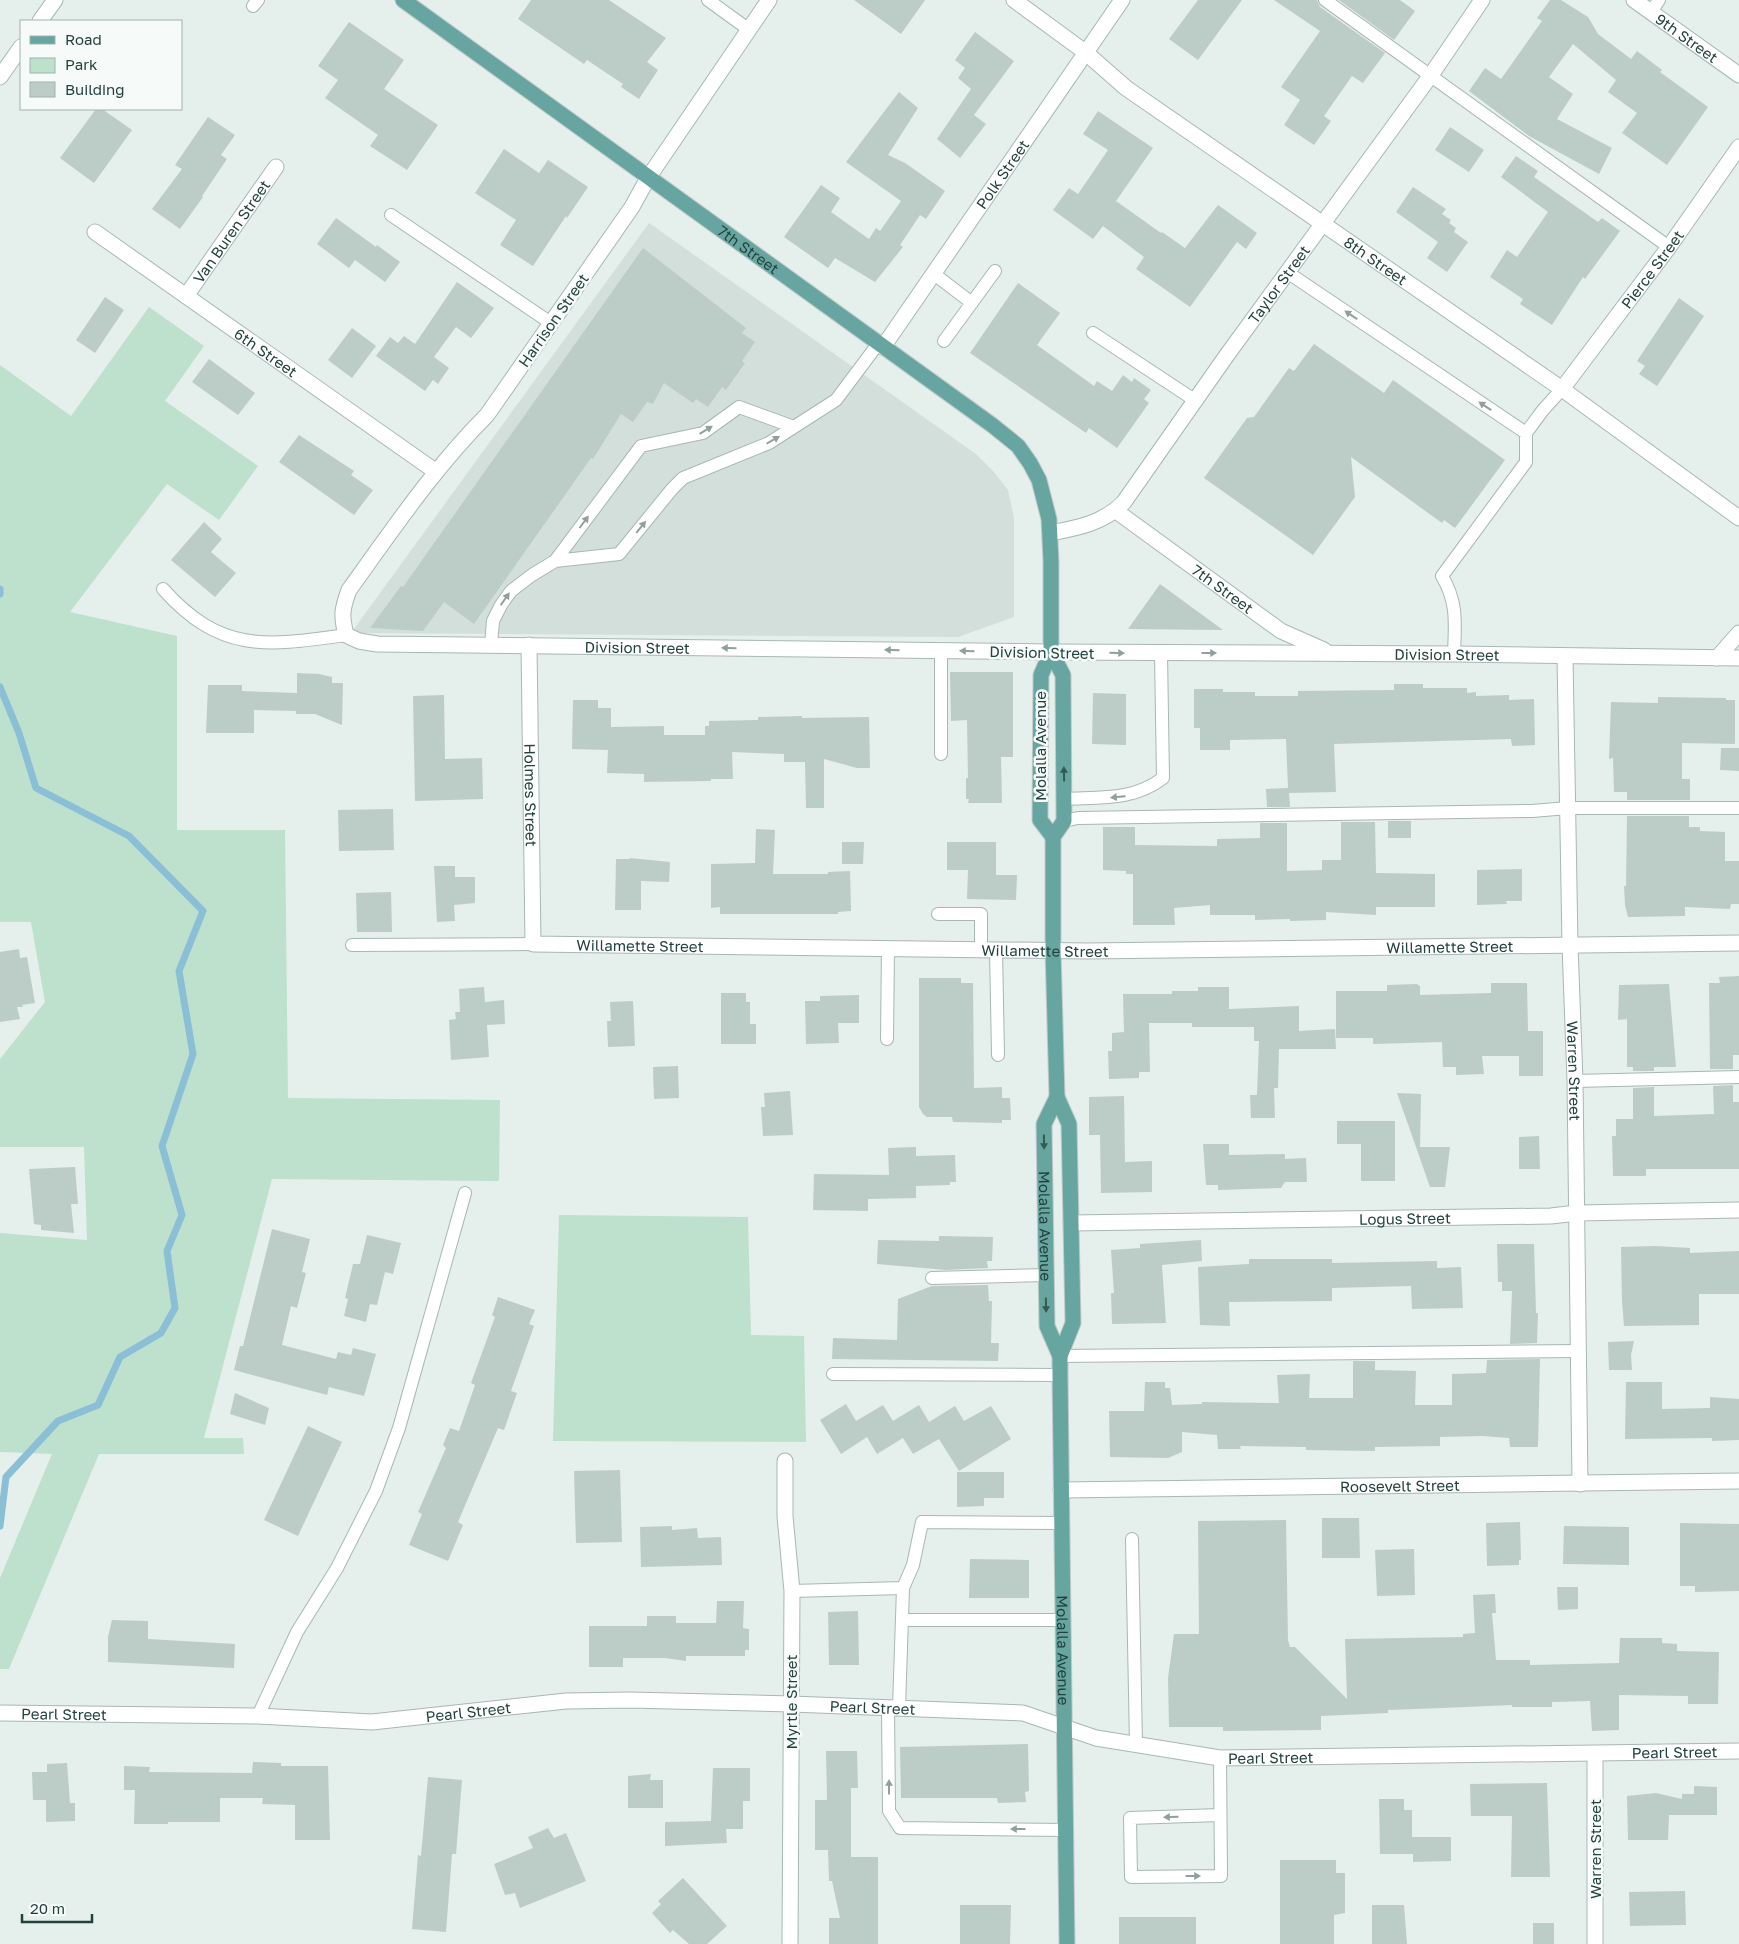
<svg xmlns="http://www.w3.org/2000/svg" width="1739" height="1944" viewBox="0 0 1739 1944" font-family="'Golos Text',sans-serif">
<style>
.built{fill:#d3dfdb}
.green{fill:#bde1cc}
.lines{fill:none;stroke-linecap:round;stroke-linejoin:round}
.stream{stroke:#8abfd6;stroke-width:7}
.building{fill:#bccdc8}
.service-casing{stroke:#a7b8b4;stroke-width:14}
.minor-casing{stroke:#a7b8b4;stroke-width:17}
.tertiary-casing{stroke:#a7b8b4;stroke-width:17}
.primary-casing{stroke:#c1cac9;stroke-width:17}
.service{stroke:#fff;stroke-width:12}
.minor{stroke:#fff;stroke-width:15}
.tertiary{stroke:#fff;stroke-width:15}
.primary{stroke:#67a6a0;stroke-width:15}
.oneway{fill:#90a09e}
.oneway2{fill:#335b56}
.labels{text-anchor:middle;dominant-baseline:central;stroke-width:5;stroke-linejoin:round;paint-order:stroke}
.street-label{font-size:15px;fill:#22423e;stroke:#f6fbf9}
</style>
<rect width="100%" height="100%" fill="#e5efec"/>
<path class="built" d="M649,223l327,231 17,17 15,19 6,28v99l-56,20 -607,-4z"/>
<path class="green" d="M149,307l55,39 -39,55 93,65 -39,54 -52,-36 -97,128 107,24v194h108l3,268 212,2 -1,81 -227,-2 -68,259h39l1,16h-145l-90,215h-9v-91l52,-124 -52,-2v-219l87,7 -3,-93h-84v-88l45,-57 -14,-80h-31v-557l71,51z
M559,1215l189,2 3,118 53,1 2,106 -253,-1z"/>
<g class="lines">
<path class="stream" d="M0,589v5
M0,687l19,46 17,55 93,48 74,75 -24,60 14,83 -31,92 20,69 -15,36 8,57 -14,25 -41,24 -22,48 -40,16 -52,56 -6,49"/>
</g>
<path class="building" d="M531,0h78l57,38 -19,24 11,8 -19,29 -18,-12 2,-3 -36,-24 -3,4 -66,-45z
M854,0h71l-24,34z
M1198,0h44l-44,60 -29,-21z
M1274,0h43l3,7 65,46 -22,30 -11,-7 -28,40 7,5 -17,24 -30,-20 16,-25 -19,-13 39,-56z
M1339,0h61l15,11 -21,29z
M1550,0h11l27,17 10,17 33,25 6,-8 25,19 -2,2 48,35 -41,58 -45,-32 15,-20 -29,-21 8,-12 -43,-36 -24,33 24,17 -16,25 55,29 -13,26 -70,-38 -60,-45 16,-23 16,11 41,-58 -5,-3z
M349,22l55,38 -20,29 54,36 -31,45 -37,-24 8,-11 -53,-37 13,-18 -20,-14z
M975,32l39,29 -40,54 12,9 -26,34 -23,-19 34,-50 -13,-11 7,-10 -10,-8z
M899,92l19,16 -30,47 17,8 40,28 -19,28 -6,-4 -20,30 3,2 -28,35 -40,-24 -7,10 -44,-31 37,-52 19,13 -9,14 38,27 7,-11 4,3 21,-30 -55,-39z
M96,109h6l30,21 -38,53 -34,-25z
M1098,111l55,37 -37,53 45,32 1,-1 23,16 33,-43 39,28 -11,16 -9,-7 -47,65 -54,-38 8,-12 -41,-31 -10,13 -40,-29 16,-22 9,6 30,-44 -25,-16z
M208,117l27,18 -14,20 6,4 -25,37 1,1 -23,32 -28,-20 30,-40 -7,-4z
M1450,127l34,23 -15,22 -34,-22z
M504,149l35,24 9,-13 40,27 -21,31 -1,-2 -33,50 -33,-21 16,-25 -41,-27z
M1516,156l22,15 -4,6 64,45 4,-4 18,13 -35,48 -2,-2 -31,48 -32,-21 3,-5 -33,-22 17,-27 10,7 31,-45 -47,-35z
M1413,187l33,22 -4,5 9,6 -2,3 7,5 -2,4 14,10 -21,30 -20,-14 11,-16 -42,-30z
M336,218l40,29 1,-2 23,17 -15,20 -30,-22 -6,8 -32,-24z
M643,248l103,80 -4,5 13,9 -13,19 3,2 -19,27 -4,-3 -14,20 -12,-8 -3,4 -29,-20 -11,21 -6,-2 -14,20 -12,-8 -28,45 -2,-1 -117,166 -30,-22 -21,29 -53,-3 31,-42 2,1z
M457,282l37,26 -23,30 -15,-11 -22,30 15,11 -11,16 -5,-4 -8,11 -49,-35 14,-19 8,6 6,-7 11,8z
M1018,283l42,30 -23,32 57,41 3,-5 15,10 11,-16 9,7 2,-4 17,12 -7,9 5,4 -32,45 -28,-20 -3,5 -116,-80z
M105,297l19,13 -29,43 -19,-13z
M1679,298l25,18 -47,70 -18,-12 6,-8 -8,-5z
M352,328l24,18 -24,32 -24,-18z
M1314,344l70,49 9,-13 112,80 -50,68 -11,-8 -2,3 -91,-66 4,40 -42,58 -109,-77 43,-60 7,-1 35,-49 5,3z
M209,359l46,34 -17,22 -46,-33z
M299,435l55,36 -3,4 22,15 -19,25 -75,-53z
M204,522l18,17 -11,13 25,21 -21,24 -44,-37z
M1160,584l63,46 -95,-1z
M950,672h63v85h-12l1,46h-34l1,-4h-3v-21h2l-1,-58 -16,1z
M297,673l22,1 13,3v6h11l-1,42 -27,-11h-19v-3l-42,-1v23h-48l2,-48h34v6l55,2z
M1394,684h29v4h44v5l9,-1v4l33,-1v5l25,-1 1,46 -23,1 -1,-7 -177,5 2,48 -47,1 1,14h-23l-1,-18 22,-1 -2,-49 -56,1v10h-30v-22h-6v-39h29v3h32v4h43v-5l96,-1z
M1093,693l33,1v51l-34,-1z
M444,695l1,64 37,-1 1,41 -68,2 -2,-105z
M1658,697l68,1v2h9v44l-53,-1v36h8v21h-63v-8h-13l-1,-34 -4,1 2,-57 47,1z
M573,700h25v8h13v19l53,-1v9h41v-9h4v-5l49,-1v-3l44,-1v2l67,-1 1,51h-13l-33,-9v49h-18l-1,-46h-21v-8l-52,-2 1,27h-22v2l-67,1v-8l-37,-1 1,-23 -36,-1z
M1721,748h18v23l-19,-1z
M393,809l1,41 -55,1 -1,-41z
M1627,816h62v11h11v4l25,1v29h14v43h-8l-1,5 -45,-2v9l-57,1 -3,-12 -1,-19h2z
M1388,821h23v17h-23z
M1341,822h34l1,51 59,1v33h-59v8l-50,-3v8l-36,1v-2l-35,1v-5h-45v-10l-36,3 1,17h-42v-51h-7v-3l-23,-1v-43h32v18l82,1v-7l43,-1v-15h27v48l35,-1v-10h19z
M756,829l19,1 -2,44h55v-2l22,-1 1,40 -13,1v2h-118v-7l-9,1v-44l44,-1z
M842,842h22l-1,22h-21z
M947,842h49v33h21l-1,25 -49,-1 1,-29h-21z
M630,858l40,4 -1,20 -28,-1v29h-26l1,-51h14z
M434,866h21v11h20v26l-21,2 1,16 -18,1z
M1522,869v32h-16l1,3 -30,1v-35z
M391,892l1,40h-35l-1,-39z
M19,949l1,9 7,-1 8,46 -13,2 1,2h-6l3,12 -20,3v-70z
M1739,976v79h-6v14h-23l-1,-86h11l-1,-6z
M919,978h42v5h12l1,105 28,-1v11h8l1,22h-9v3l-49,-1 -1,-5h-25l-4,-3 -4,-7z
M1491,983h36l1,48h15v45h-24v-20h-37l2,18 -28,1v-8h-13l-1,-25 -69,2v-6h-37v-47h51v-6l30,-1 3,2v9l71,-2z
M1669,984l7,83h-22v4h-21v-4h-6v-48l-9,1 1,-35z
M484,987l1,15 19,-2 1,24 -18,1 2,32 -38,3 -2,-40 7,-1 -1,-7h5l-1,-23z
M1198,987h31v22l70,-3v25l36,-2 1,20h-57l-1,39h-4l1,30h-24l-1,-23h7l2,-54h-5v-14h-62v-4h-43l1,49h-11v6l-30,1 -1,-28h4v-18l12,-1 -1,-38h49v-3h26z
M721,993h25v9h4v22h6v20h-35z
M859,995v28h-21l1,20 -33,1 -1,-43h15v-5z
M633,1001l2,45 -27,1 -1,-26h4l-1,-19z
M678,1066l1,32 -25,1 -1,-32z
M1733,1085v17h6v67h-93v7h-33l-1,-40h4v-17h17v-31l21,-1v29l60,-2 -1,-28z
M790,1091l3,44 -30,1 -2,-29h4l-1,-14z
M1397,1093l24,1 -1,53h30l-5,40h-15z
M1124,1096l1,66 27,-1v31l-51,1 -1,-58h-11v-38z
M1337,1121h58v60h-34v-37h-24z
M1539,1136l1,33h-21v-32z
M1203,1144h26v11l56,-1v5l21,-1 1,24h-22l-4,6 -63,2v-5h-12z
M916,1147v9l39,-1 1,27h-6v3l-34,1v12l-48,1v12l-55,-1 1,-36 75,1 -1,-27z
M75,1167l3,37h-7l3,29 -33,-3v-5l-7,-1 -5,-55z
M272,1229l38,10 -8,33 4,1 -9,35 -6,-2 -9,39 54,14 2,-7 13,3 2,-7 23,6 -12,42 -35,-9 -2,8 -93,-25 6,-24h3z
M367,1235l34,8 -8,31 -8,-2 -8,33 -7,-1 -4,18 -22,-6 4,-17 -3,-1 8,-34h7z
M939,1236l54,1 -1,24h-5l1,7 -42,2 -69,-6 1,-24 61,1z
M1201,1240l1,21 -40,4 4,58 -54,1 -1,-31h3l-3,-43 29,-2v-4z
M1497,1244h37l2,69h2l-1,30 -27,1 2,-53h-10v-9h-4z
M1655,1246l35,2v5l49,-2v43h-40v31l-75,1 -2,-25 -1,-54z
M1249,1259h83v4l105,-2v7l24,-1 2,41 -51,1 -1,-23 -79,2v13l-103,1 1,24 -30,-1 -2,-58 51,-3z
M988,1285l1,16h3l-1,42h8l-1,18 -166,-2 1,-21 64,2 1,-41 34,-13z
M498,1297l37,13 -6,14 5,2 -23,65 6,2 -13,37 -6,-2 -40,94 5,3 -15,36 -39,-16 13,-31 -4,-2 28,-64 -3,-3 7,-17 9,3 16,-46 -4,-2 24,-66 -3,-2z
M1634,1341l-3,14 1,15h-23l-1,-28z
M1540,1359l-2,88h-28l-1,-9 -27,-2 -42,1v9l-65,1v4l-69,-1v-3l-66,-1 1,3h-23l-1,-14 -35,-3v20l-14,6 -58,-1 -1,-46h35l1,-29h20v6h5l2,17 30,-1v-2l77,1 -2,-28 33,-1 -1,24h44v-37h22v9l41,1 -1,34h37v-31l34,-1 1,-13z
M1626,1382h36v27l48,-1v-11l29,2v41l-27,1v-3l-87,1z
M235,1393l34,15 -4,17 -35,-11z
M846,1404l10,17 27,-16 10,16 26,-16 10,17 26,-16 9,15 27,-15 20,33 -52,32 -20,-32 -26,15 -10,-16 -26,16 -10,-17 -26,17 -21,-34z
M308,1426l34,16 -44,94 -34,-16z
M620,1470l2,72 -46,1 -2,-72z
M957,1472h47v26h-20v8l-27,1z
M1322,1518h37l1,40h-38z
M1286,1520l2,120 2,7h5l52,52 -2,-60 118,-2v-3l12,-1 -2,-38 22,-1 1,19h-4l4,47h34v5l89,-2 1,-25h42v5l15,1v7l42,1 -1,52h-30v-8l-69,-1v35l-27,1 -2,-30 -38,1v5h-40v-2l-70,3 -54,2v3l-67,3v14l-98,1v-4h-54l-1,-49 6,-44h25l-1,-113z
M1520,1522l1,38h-2v5l-32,1 -1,-43z
M1680,1523l59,1v67l-44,1v-6h-15z
M672,1526v4l25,-2 1,10 23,-1 1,28 -81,2 -1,-40z
M1564,1526l65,1v38l-66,-1z
M1414,1549l1,46 -38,1 -2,-46z
M970,1559l59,1v38h-60z
M1557,1587h21v22l-20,1z
M717,1601h27l-1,27 6,1v21h-4v6h-59v5l-21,-3h-42v9h-34v-41h58v-10h29v7h40z
M858,1611l1,54h-30l-1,-53z
M112,1620l36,1v18l87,5 -1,24 -126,-6v-25z
M1028,1744l1,47 -4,1 1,10 -28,1 -1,-5h-96l-1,-51z
M826,1751h31l1,37h-7v69h27v87h-49v-26h11l-8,-37h-3l-1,-31h-13v-50h12z
M253,1762l28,1v3h47l2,74h-35v-35l-33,-1 1,-6h-43v24h-52v2h-34l1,-34h-11v-24l26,1 -1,5 103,1z
M67,1763l3,40h5v18l-29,1v-22h-13l-1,-28h15v-8z
M713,1768h37v33h-7v28h-17l1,14 -62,3v-24l46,-1z
M651,1774l-1,6h13v28h-35v-32z
M428,1777l34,3 -6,74h-4l-6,78 -34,-3 6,-74 3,1z
M1547,1783l3,94h-39l1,-61h-41l-1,-32z
M1694,1786l23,1v28h-48l-1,25h-40l-1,-44 29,-3 26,6v-5h12z
M1379,1799h25v11h8v27h39v24l-38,1v-8h-33z
M548,1828l6,10 12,-5 20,48 -66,27 -5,-15 -10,2 -11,-31 39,-16 -5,-11z
M1280,1860h56v13h9v40l-11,2v29h-54z
M683,1878l44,48 -20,18h-18l-16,-14 -3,3 -18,-20 9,-9 -3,-3z
M1685,1891l1,34 -56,1 -1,-34z
M960,1905h51l-1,39h-50z
M1372,1905h32l3,39h-35z
M1119,1917h77v27h-77z
M1533,1923h21v21h-21z"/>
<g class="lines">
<defs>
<path id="service" d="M708,0l40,29
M1325,0l344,247
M253,6l5,-6
M1651,12l8,-12
M391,215l160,108
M1287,272l239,161
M934,274l38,29
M1093,333l103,68
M944,341l51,-70
M555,561l86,-115 62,-13 36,-26 55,20
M163,589c58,65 104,57 183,46
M491,644l2,-23 8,-16 10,-14 21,-16 23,-14 64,-7 53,-65 11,-11 86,-35 67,-43 42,-56
M941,651v103
M1454,654c1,-30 4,-51 -12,-78l84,-114v-29l17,-23 19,-21
M1065,799c35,-2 68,2 98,-21l-2,-125
M1064,821l14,-3 454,-7 36,-3h171
M938,914h43v35
M352,945l181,-1
M996,949l2,106
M887,1039l1,-91
M1575,1081l164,-4
M932,1278l114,-3
M1060,1356l518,-5
M833,1374l227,1
M1132,1539l4,206
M792,1591l111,-3
M902,1620h161
M888,1707l1,104 11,17 167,2
M899,1707l4,-119 10,-23 9,-43 140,1
M258,1716l39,-84 40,-64 39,-77 23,-63 66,-235
M1220,1758l1,118 -90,1 -1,-59 90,-3"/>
<g id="minor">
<path id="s1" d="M769,0l-121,178 -16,29 -145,208c-53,53 -94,114 -138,175 -7,19 -8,25 -3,45l13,6 18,3 674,8"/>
<path id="s2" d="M1014,0l71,52 41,36 436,301 177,129"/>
<path id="s3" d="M1634,0l105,75"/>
<path id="s4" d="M95,232l340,239"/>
<path id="s5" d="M186,296l90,-129"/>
<path id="s6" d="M883,347l239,-347"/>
<path id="s7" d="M1562,389l107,-142 70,-100"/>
<path id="s8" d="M529,645l4,299 554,7 652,-8"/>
<path id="s9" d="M1565,657l5,288 5,136 5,403"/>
<path d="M1717,658l22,-25"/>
<path id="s10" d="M1071,1223l480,-7 26,-3 162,-3"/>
<path d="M785,1461v55l7,75 -2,353"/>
<path id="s11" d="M1061,1490l678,-9"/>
<path d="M1595,1755v189"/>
</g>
<g id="tertiary">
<path d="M40,21l15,-21"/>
<path d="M0,77l21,-30"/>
<path id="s12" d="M1116,511l165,120 43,19"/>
<path id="s13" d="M1050,533c28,-5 54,-10 74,-31l103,-147 204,-280 51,-75"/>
<path id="s14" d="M1051,652l403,2 285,4"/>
<path id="s15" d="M0,1713l258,3 114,6 194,-21 64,-1 161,4 232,9 73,25 124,20 519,-7"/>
</g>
<g id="primary">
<path id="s16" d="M403,0l589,425 26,21 12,17 9,17 10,39 2,43v90l-10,23 -1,145 13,17"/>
<path d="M1051,652l12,23 1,146 -11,16v113l4,147 12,27 4,199 -13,33"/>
<path id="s17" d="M1057,1097l-13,27 3,202 13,30v19l7,569"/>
</g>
</defs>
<use href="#service" class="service-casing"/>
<use href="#minor" class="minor-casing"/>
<use href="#tertiary" class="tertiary-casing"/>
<use href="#primary" class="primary-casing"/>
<use href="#service" class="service"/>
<use href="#minor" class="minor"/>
<use href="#tertiary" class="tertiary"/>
<use href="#primary" class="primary"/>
</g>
<defs><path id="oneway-solid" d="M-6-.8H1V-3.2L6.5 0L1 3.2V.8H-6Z" transform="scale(1.25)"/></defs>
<g class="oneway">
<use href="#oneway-solid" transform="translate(1351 315) rotate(-146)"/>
<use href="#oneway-solid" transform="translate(1485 406) rotate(-146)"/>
<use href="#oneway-solid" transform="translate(706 430) rotate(-31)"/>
<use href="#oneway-solid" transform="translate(773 440) rotate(-30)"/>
<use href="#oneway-solid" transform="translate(584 522) rotate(-53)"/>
<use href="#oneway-solid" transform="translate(641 527) rotate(-51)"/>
<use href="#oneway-solid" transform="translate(505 599) rotate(-55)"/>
<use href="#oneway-solid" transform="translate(729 648) rotate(-179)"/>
<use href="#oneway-solid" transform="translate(892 650) rotate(-179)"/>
<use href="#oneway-solid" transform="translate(967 651) rotate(-179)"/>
<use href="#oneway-solid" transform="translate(1117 653) rotate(1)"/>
<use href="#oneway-solid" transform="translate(1209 653)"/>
<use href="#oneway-solid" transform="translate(1118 797) rotate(175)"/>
<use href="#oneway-solid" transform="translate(889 1787) rotate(-90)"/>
<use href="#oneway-solid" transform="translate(1171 1817) rotate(179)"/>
<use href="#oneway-solid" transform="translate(1018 1829) rotate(-180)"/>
<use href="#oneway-solid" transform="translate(1193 1876)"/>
</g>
<g class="oneway2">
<use href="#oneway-solid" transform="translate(1064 774) rotate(-91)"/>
<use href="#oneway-solid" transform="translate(1044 1142) rotate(89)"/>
<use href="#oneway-solid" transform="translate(1046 1305) rotate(89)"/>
</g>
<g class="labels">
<g class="street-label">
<text stroke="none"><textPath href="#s3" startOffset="65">9th Street</textPath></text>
<text stroke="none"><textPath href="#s6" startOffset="210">Polk Street</textPath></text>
<text stroke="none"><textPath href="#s5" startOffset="79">Van Buren Street</textPath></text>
<text stroke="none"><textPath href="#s16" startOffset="426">7th Street</textPath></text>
<text stroke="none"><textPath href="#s2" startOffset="446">8th Street</textPath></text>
<text stroke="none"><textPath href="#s7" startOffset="150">Pierce Street</textPath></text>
<text stroke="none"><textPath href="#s13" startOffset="349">Taylor Street</textPath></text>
<text transform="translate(553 320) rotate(-55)">Harrison Street</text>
<text stroke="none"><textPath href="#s4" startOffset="209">6th Street</textPath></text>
<text stroke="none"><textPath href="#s12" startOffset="132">7th Street</textPath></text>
<text stroke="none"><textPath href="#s1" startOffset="1064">Division Street</textPath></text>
<text transform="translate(1042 652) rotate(1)">Division Street</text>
<text stroke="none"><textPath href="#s14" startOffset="396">Division Street</textPath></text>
<text transform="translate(1040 746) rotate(-90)">Molalla Avenue</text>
<text stroke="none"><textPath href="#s8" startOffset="150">Holmes Street</textPath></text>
<text stroke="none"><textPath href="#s8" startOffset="406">Willamette Street</textPath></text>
<text stroke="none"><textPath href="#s8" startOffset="1216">Willamette Street</textPath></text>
<text stroke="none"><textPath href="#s8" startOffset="811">Willamette Street</textPath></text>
<text stroke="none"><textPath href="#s9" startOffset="414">Warren Street</textPath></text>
<text stroke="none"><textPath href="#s10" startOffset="334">Logus Street</textPath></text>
<text stroke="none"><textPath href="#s17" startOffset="132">Molalla Avenue</textPath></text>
<text stroke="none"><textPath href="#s11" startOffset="339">Roosevelt Street</textPath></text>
<text stroke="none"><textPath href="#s17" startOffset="559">Molalla Avenue</textPath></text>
<text transform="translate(791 1702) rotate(-90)">Myrtle Street</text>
<text stroke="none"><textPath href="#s15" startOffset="874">Pearl Street</textPath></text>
<text stroke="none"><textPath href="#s15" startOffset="469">Pearl Street</textPath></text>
<text stroke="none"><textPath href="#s15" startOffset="64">Pearl Street</textPath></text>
<text stroke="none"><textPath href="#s15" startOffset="1682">Pearl Street</textPath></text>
<text stroke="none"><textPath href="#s15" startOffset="1278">Pearl Street</textPath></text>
<text transform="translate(1595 1849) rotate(-90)">Warren Street</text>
</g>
</g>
<rect x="20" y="20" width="162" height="90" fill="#f6fbf9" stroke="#a1b1ae"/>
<rect x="30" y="36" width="25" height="8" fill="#67a6a0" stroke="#a1b1ae"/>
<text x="65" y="45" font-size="15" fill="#22423e">Road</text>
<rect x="30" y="58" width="25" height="15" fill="#bde1cc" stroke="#a1b1ae"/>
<text x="65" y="70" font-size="15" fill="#22423e">Park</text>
<rect x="30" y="82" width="25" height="15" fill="#bccdc8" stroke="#a1b1ae"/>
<text x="65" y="95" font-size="15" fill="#22423e">Building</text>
<path d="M22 1914v8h70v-8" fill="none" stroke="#22423e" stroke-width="2.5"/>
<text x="30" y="1914" font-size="15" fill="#22423e" stroke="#f6fbf9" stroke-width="4" paint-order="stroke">20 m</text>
</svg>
